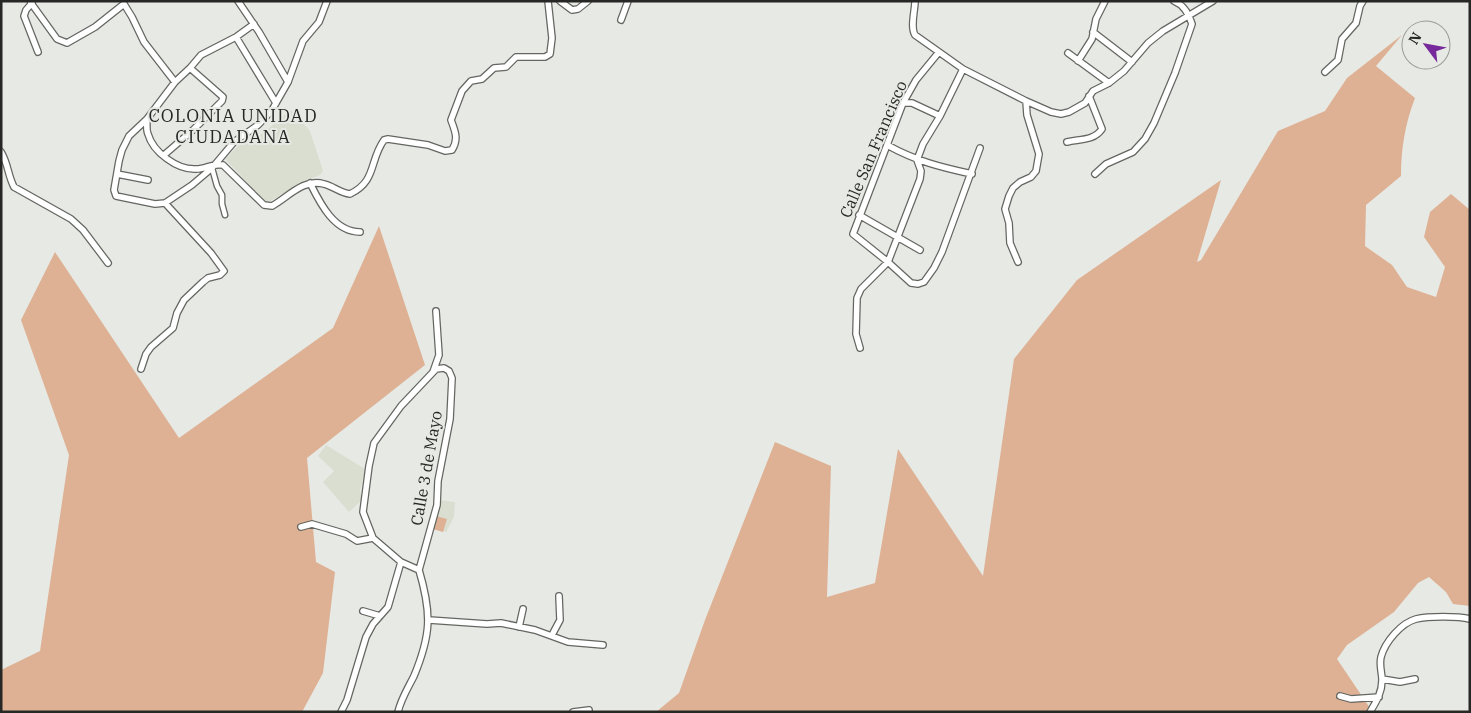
<svg xmlns="http://www.w3.org/2000/svg" width="1471" height="713" viewBox="0 0 1471 713" font-family="'IBM Plex Serif',serif">
<style>
.built{fill:#daded1}
.green{fill:#deb194}
.lines{fill:none;stroke-linecap:round;stroke-linejoin:round}
.pedestrian-casing{stroke:#646661;stroke-width:7}
.minor-casing{stroke:#646661;stroke-width:8}
.pedestrian{stroke:#fff;stroke-width:4.5}
.minor{stroke:#fff;stroke-width:5.5}
.labels{text-anchor:middle;dominant-baseline:central;stroke-width:4;stroke-linejoin:round;paint-order:stroke}
.street-label{font-size:16px;fill:#272725;stroke:#e7e9e4}
.neighbourhood-label{font-size:18px;letter-spacing:1px;fill:#272725;stroke:#e7e9e4}
</style>
<rect width="100%" height="100%" fill="#e7e9e4"/>
<path class="built" d="M291,110l19,21 13,40 -3,4 -19,8 -34,20 -42,-44 21,-21 6,4z
M326,445l39,24 -5,22 2,9 -13,12 -26,-30 11,-11 -16,-15z
M440,500l15,2 -1,15 -8,15 -14,-3z"/>
<path class="green" d="M1402,35l-26,31 39,32c-10,26 -14,51 -14,78l-35,29 -1,41 27,19 15,22 29,10 9,-30 -21,-30 6,-25 21,-18 19,16v396l-17,-2 -7,-12 -17,-15 -11,6 -24,29 -47,33 -10,14 35,52 -716,1 23,-19 26,-73 70,-178 56,24 -4,131 48,-14 23,-134 85,127 31,-217 63,-79 144,-100 -24,82 4,-2 77,-129 47,-20 22,-33z
M379,226l46,139 -118,93 9,104 19,10 -12,101 -21,39h-301v-42l39,-19 29,-196 -48,-135 34,-68 124,186 154,-110z
M436,516l11,3 -4,13 -10,-3z"/>
<g class="lines">
<defs>
<path id="pedestrian" d="M212,168l5,18 5,9v9l3,11"/>
<path id="minor" d="M238,1l21,31 29,50
M560,1l12,9 6,-1 10,-8
M915,1c0,10 -5,26 0,34l48,34 63,32 25,11 10,2 8,-2 16,-9 8,-12 16,-8 15,-12 24,-28 15,-12 50,-30
M31,3l26,36 10,4 28,-16 29,-23 8,13 12,25 31,40
M32,3l-6,7 -2,6 14,36
M621,20l7,-19
M254,24l-18,13 -35,18 -11,13 -15,14 -28,37 -18,17 -7,14 -3,11 -5,29 2,6 39,8 10,-1 27,-18 20,-17 22,-26 24,-17 14,-15 16,-28 15,-41 16,-19 8,-21
M1093,32l39,30
M236,37l40,66
M939,52l-23,28 -13,23 -50,131 35,28 23,21 7,1 6,-2 10,-14 8,-16 38,-104
M1068,53l41,30
M1078,61l14,-22 4,-20 9,-18
M1325,72l13,-12 4,-21 14,-16 4,-17 3,-5
M903,103h9l28,13
M147,119c0,5 -1,11 1,15 5,18 29,36 48,35 10,0 16,-6 27,-4l41,40 8,1c16,-9 32,-28 52,-22 9,2 16,9 26,10 27,-13 19,-33 34,-54l4,-1 40,6 17,6 7,-1c7,-11 3,-19 -1,-30l11,-29 9,-10 11,-2 12,-11 12,-1 10,-10h29l5,-3 2,-16 -4,-37
M1067,142c12,-3 27,-1 35,-13l-13,-33
M887,145c29,16 53,22 85,29
M1,152c7,11 7,24 13,35l57,32 12,11 25,33
M164,155l29,-25 29,-29 1,-4 -33,-29
M117,174l31,6
M1095,174l11,-10 27,-12 12,-13 9,-16 21,-50 17,-49c-3,-10 -8,-19 -18,-23
M310,183c10,20 24,49 50,49
M859,215l61,35
M1018,262l-8,-19 -1,-20 -4,-14 4,-13 4,-8 7,-6 11,-5 5,-6 3,-17 -12,-39 -1,-14
M860,348l-4,-14 1,-36 4,-9 27,-27 32,-83 1,-8 -4,-11 6,-16 17,-28 23,-47
M141,369l5,-15 5,-7 22,-19 4,-15 7,-13 19,-18 5,-4 12,-3 4,-4 -13,-18 -46,-50
M433,372l6,-17 -3,-44
M301,527l11,-3 34,10 11,7 16,-3 28,24 18,8
M373,538l-10,-26 6,-46 5,-23 27,-37 35,-37 8,-1 5,3 3,7 -2,41 -12,62 -1,24 -18,65
M363,611l17,5
M429,620l58,4 14,-1 34,7 33,12 35,3
M519,627l4,-18
M552,635l8,-15 -1,-24
M1382,679l18,3 15,-3
M1340,696l11,3 28,-2
M341,712l6,-12 19,-63 7,-13 15,-17 13,-45
M398,712c3,-13 10,-24 16,-36 17,-41 18,-62 5,-106
M573,712l16,-2
M1370,712c6,-10 12,-19 12,-32 0,-8 -3,-14 -1,-23 4,-15 20,-34 35,-38 12,-3 42,-3 54,0"/>
</defs>
<use href="#pedestrian" class="pedestrian-casing"/>
<use href="#minor" class="minor-casing"/>
<use href="#pedestrian" class="pedestrian"/>
<use href="#minor" class="minor"/>
</g>
<g class="labels">
<g class="street-label">
<text transform="translate(873 149) rotate(-67)">Calle San Francisco</text>
<text transform="translate(426 468) rotate(-80)">Calle 3 de Mayo</text>
</g>
<g class="neighbourhood-label">
<text x="233" y="115">COLONIA UNIDAD<tspan x="233" dy="21">CIUDADANA</tspan></text>
</g>
</g>
<rect width="1471" height="713" fill="none" stroke="#272725" stroke-width="5"/>
<g transform="translate(1426 45) rotate(302)"><circle r="24" fill="#e7e9e4" stroke="#9a9b98"/>
<path d="M0-4L9 19L0 12L-9 19Z" fill="#76299b"/>
<text y="-8" font-size="14" font-weight="bold" text-anchor="middle" fill="#272725">N</text>
</g>
</svg>
